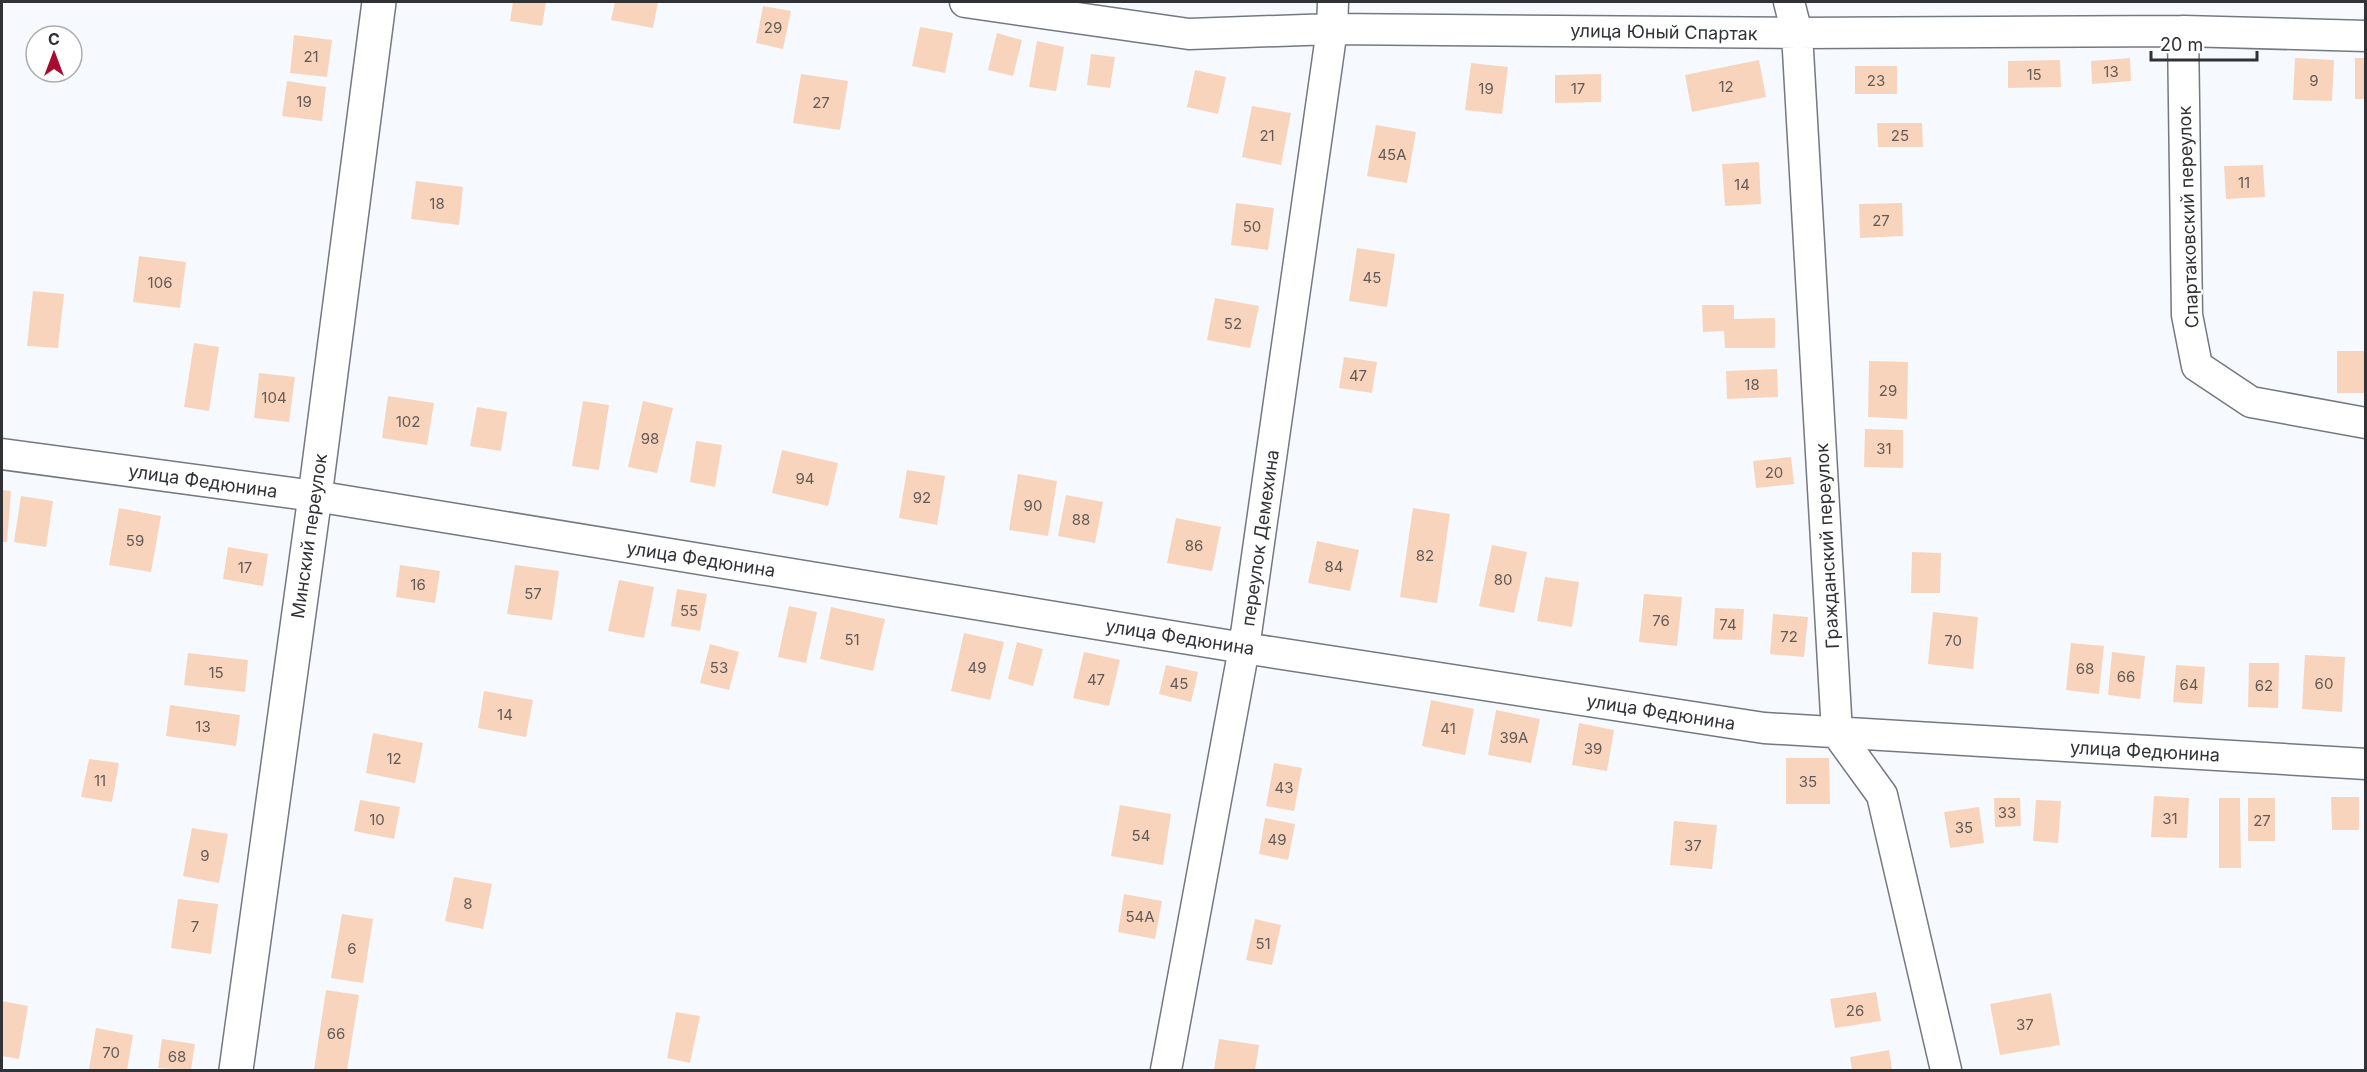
<svg xmlns="http://www.w3.org/2000/svg" width="2367" height="1072" viewBox="0 0 2367 1072" font-family="Inter,sans-serif">
<style>
.building{fill:#f9d4bc}
.lines{fill:none;stroke-linecap:round;stroke-linejoin:round}
.minor-casing{stroke:#74797f;stroke-width:33}
.tertiary-casing{stroke:#74797f;stroke-width:36}
.minor{stroke:#fff;stroke-width:30}
.tertiary{stroke:#fff;stroke-width:33}
.labels{text-anchor:middle;dominant-baseline:central;stroke-width:4.5;stroke-linejoin:round;paint-order:stroke}
.number-label{font-size:15px;fill:#625a57}
.street-label{font-size:18px;fill:#303235;stroke:#fff}
</style>
<rect width="100%" height="100%" fill="#f6fafe"/>
<path class="building" d="M513,2h33l-4,24 -32,-5z
M615,2h43l-5,26 -42,-8z
M763,6l28,5 -8,38 -27,-6z
M920,27l33,6 -8,40 -33,-7z
M997,33l25,7 -9,36 -25,-6z
M294,35l38,5 -5,37 -37,-4z
M1037,41l27,6 -8,44 -27,-4z
M1091,54l24,3 -5,31 -23,-3z
M2130,58l1,23 -39,3 -1,-23z
M2295,58l39,2 -2,41 -39,-1z
M2355,58h11v41h-11z
M1759,60l7,37 -74,15 -7,-37z
M2060,60l1,27 -53,1v-27z
M1471,63l37,4 -6,47 -37,-4z
M1855,66h42v28h-42z
M1195,70l31,7 -8,37 -31,-7z
M801,74l47,7 -8,49 -47,-7z
M1601,74v28l-46,1v-28z
M287,81l39,6 -4,34 -40,-5z
M1252,106l39,7 -10,52 -39,-8z
M1877,123h45l1,24h-45z
M1376,125l40,7 -9,51 -40,-7z
M1759,162l2,42 -36,2 -3,-42z
M2263,165l2,32 -39,2 -2,-33z
M416,181l47,6 -4,38 -48,-6z
M1236,203l38,5 -6,42 -37,-5z
M1902,203l1,33 -43,2 -1,-34z
M1357,248l38,6 -8,53 -38,-6z
M139,256l47,6 -6,46 -47,-6z
M33,291l31,3 -6,54 -31,-2z
M1215,298l44,8 -9,42 -43,-8z
M1702,305h32v14l41,-1v30h-50l-1,-17 -21,1z
M194,343l25,4 -10,64 -25,-4z
M2337,351h29v42h-29z
M1344,357l33,5 -5,31 -33,-5z
M1869,361l39,1 -1,57 -39,-2z
M1777,369l1,28 -51,2 -1,-28z
M259,373l36,4 -6,45 -35,-4z
M388,396l46,7 -7,42 -45,-7z
M583,401l26,4 -10,65 -27,-4z
M643,401l30,7 -16,65 -29,-6z
M477,407l30,5 -6,39 -31,-5z
M1865,429l38,1v38l-39,-1z
M696,441l26,4 -7,42 -25,-5z
M782,450l56,13 -10,43 -56,-13z
M1791,457l3,27 -38,4 -3,-27z
M907,470l38,6 -8,49 -38,-7z
M1018,474l39,7 -9,55 -39,-6z
M2,490l9,1 -4,51h-5z
M1066,495l37,7 -8,41 -37,-7z
M21,496l32,5 -7,46 -32,-5z
M119,508l42,8 -10,56 -42,-7z
M1413,508l37,6 -13,89 -37,-6z
M1176,518l45,9 -9,44 -45,-8z
M1317,541l42,9 -9,41 -42,-8z
M1492,545l35,7 -13,61 -35,-7z
M228,547l40,7 -5,32 -40,-7z
M1912,552l29,1 -1,40h-29z
M400,565l40,6 -5,32 -39,-6z
M515,565l44,6 -7,49 -45,-6z
M1545,577l34,5 -7,45 -35,-6z
M619,580l35,7 -10,51 -36,-7z
M677,589l30,5 -7,37 -29,-5z
M1644,594l38,3 -5,49 -38,-4z
M789,606l28,6 -11,51 -28,-6z
M831,607l54,12 -12,52 -53,-12z
M1715,608l29,1 -2,31 -29,-1z
M1933,612l45,5 -5,52 -45,-5z
M1773,614l35,3 -4,40 -34,-3z
M964,633l40,9 -14,58 -39,-9z
M1017,642l26,7 -10,37 -25,-7z
M2071,643l33,3 -5,48 -33,-4z
M710,644l29,8 -10,38 -29,-7z
M1084,652l36,8 -11,46 -36,-8z
M2112,652l33,4 -5,43 -32,-4z
M188,653l60,7 -3,32 -61,-7z
M2305,655l40,2 -3,55 -40,-3z
M2249,663h30l-1,45 -30,-1z
M1166,665l32,7 -7,30 -32,-8z
M2176,665l29,2 -3,37 -29,-2z
M484,691l49,9 -7,37 -48,-9z
M1431,700l43,9 -9,46 -43,-9z
M170,705l70,10 -4,31 -70,-10z
M1496,710l44,9 -9,44 -43,-8z
M1579,723l35,7 -7,41 -35,-6z
M373,733l50,10 -8,40 -49,-10z
M1786,758h43l1,46h-44z
M89,759l30,4 -7,39 -31,-5z
M1274,763l28,5 -8,43 -28,-5z
M2154,796l35,2 -2,40 -36,-1z
M2331,797h28v33h-27z
M1994,798h26l1,28 -26,1z
M2219,798h21l1,70h-22z
M2248,798h27v43h-27z
M360,800l40,7 -6,32 -40,-8z
M2036,800l25,1 -3,42 -25,-2z
M1120,805l51,9 -8,51 -52,-9z
M1979,807l5,36 -34,5 -6,-36z
M1265,818l30,6 -7,36 -29,-6z
M1674,821l43,4 -5,44 -42,-4z
M192,828l36,6 -9,49 -36,-7z
M454,877l38,7 -9,45 -38,-8z
M1124,894l38,7 -7,38 -37,-7z
M178,899l40,5 -7,50 -40,-6z
M342,914l31,5 -10,64 -32,-5z
M1255,919l26,6 -9,40 -26,-5z
M326,990l33,5 -12,75h-33z
M1876,992l5,29 -46,7 -5,-29z
M2051,993l9,52 -60,10 -10,-51z
M2,1001l26,5 -9,53 -17,-3z
M676,1012l24,4 -10,47 -23,-5z
M96,1028l37,7 -6,35 -38,-1z
M162,1039l33,5 -4,26 -33,-2z
M1219,1039l40,6 -4,25h-41z
M1889,1050l3,20h-40l-2,-13z"/>
<g class="lines">
<defs>
<path id="minor" d="M965,2l224,32 143,-5 465,4 386,-2 183,5
M1789,2l8,31 40,700 45,62 64,275
M2183,31l4,284 10,51 54,36 115,21
M2,454l313,42 929,152 520,80 602,36
M1166,1070l78,-422 88,-619 1,-27"/>
<path id="tertiary" d="M236,1070l79,-574 64,-494"/>
</defs>
<use href="#minor" class="minor-casing"/>
<use href="#tertiary" class="tertiary-casing"/>
<use href="#minor" class="minor"/>
<use href="#tertiary" class="tertiary"/>
</g>
<g class="labels">
<g class="number-label">
<text x="773" y="27">29</text>
<text x="311" y="56">21</text>
<text x="2111" y="71">13</text>
<text x="2034" y="74">15</text>
<text x="1876" y="80">23</text>
<text x="2314" y="80">9</text>
<text x="1726" y="86">12</text>
<text x="1486" y="88">19</text>
<text x="1578" y="88">17</text>
<text x="304" y="101">19</text>
<text x="821" y="102">27</text>
<text x="1267" y="135">21</text>
<text x="1900" y="135">25</text>
<text x="1392" y="154">45А</text>
<text x="2244" y="182">11</text>
<text x="1742" y="184">14</text>
<text x="437" y="203">18</text>
<text x="1881" y="220">27</text>
<text x="1252" y="226">50</text>
<text x="1372" y="277">45</text>
<text x="160" y="282">106</text>
<text x="1233" y="323">52</text>
<text x="1358" y="375">47</text>
<text x="1752" y="384">18</text>
<text x="1888" y="390">29</text>
<text x="274" y="397">104</text>
<text x="408" y="421">102</text>
<text x="650" y="438">98</text>
<text x="1884" y="448">31</text>
<text x="1774" y="472">20</text>
<text x="805" y="478">94</text>
<text x="922" y="497">92</text>
<text x="1033" y="505">90</text>
<text x="1081" y="519">88</text>
<text x="135" y="540">59</text>
<text x="1194" y="545">86</text>
<text x="1425" y="555">82</text>
<text x="1334" y="566">84</text>
<text x="245" y="567">17</text>
<text x="1503" y="579">80</text>
<text x="418" y="584">16</text>
<text x="533" y="593">57</text>
<text x="689" y="610">55</text>
<text x="1661" y="620">76</text>
<text x="1728" y="624">74</text>
<text x="1789" y="636">72</text>
<text x="852" y="639">51</text>
<text x="1953" y="640">70</text>
<text x="719" y="667">53</text>
<text x="977" y="667">49</text>
<text x="2085" y="668">68</text>
<text x="216" y="672">15</text>
<text x="2126" y="676">66</text>
<text x="1096" y="679">47</text>
<text x="1179" y="683">45</text>
<text x="2324" y="683">60</text>
<text x="2189" y="684">64</text>
<text x="2264" y="685">62</text>
<text x="505" y="714">14</text>
<text x="203" y="726">13</text>
<text x="1448" y="728">41</text>
<text x="1514" y="737">39А</text>
<text x="1593" y="748">39</text>
<text x="394" y="758">12</text>
<text x="100" y="780">11</text>
<text x="1808" y="781">35</text>
<text x="1284" y="787">43</text>
<text x="2007" y="812">33</text>
<text x="2170" y="818">31</text>
<text x="377" y="819">10</text>
<text x="2262" y="820">27</text>
<text x="1964" y="827">35</text>
<text x="1141" y="835">54</text>
<text x="1277" y="839">49</text>
<text x="1693" y="845">37</text>
<text x="205" y="855">9</text>
<text x="468" y="903">8</text>
<text x="1140" y="916">54А</text>
<text x="195" y="926">7</text>
<text x="1263" y="943">51</text>
<text x="352" y="948">6</text>
<text x="1855" y="1010">26</text>
<text x="2025" y="1024">37</text>
<text x="336" y="1033">66</text>
<text x="111" y="1052">70</text>
<text x="177" y="1056">68</text>
</g>
<g class="street-label">
<text transform="translate(1664 32) rotate(1)">улица Юный Спартак</text>
<text transform="translate(2188 217) rotate(-92)">Спартаковский переулок</text>
<text transform="translate(203 481) rotate(8)">улица Федюнина</text>
<text transform="translate(309 536) rotate(-82)">Минский переулок</text>
<text transform="translate(1260 538) rotate(-82)">переулок Демехина</text>
<text transform="translate(1827 546) rotate(-93)">Гражданский переулок</text>
<text transform="translate(701 559) rotate(9)">улица Федюнина</text>
<text transform="translate(1180 637) rotate(9)">улица Федюнина</text>
<text transform="translate(1661 712) rotate(9)">улица Федюнина</text>
<text transform="translate(2145 751) rotate(3)">улица Федюнина</text>
</g>
</g>
<rect width="2367" height="1072" fill="none" stroke="#303235" stroke-width="6"/>
<g transform="translate(54 54)"><circle r="28" fill="#ffffff" stroke="#acadae" stroke-width="1.5"/>
<path d="M0-4.5L10 22L0 15L-10 22Z" fill="#a60c30"/>
<text y="-9" font-size="16" font-weight="bold" text-anchor="middle" fill="#303235">С</text>
</g>
<path d="M2151 51v9h106v-9" fill="none" stroke="#303235" stroke-width="3"/>
<text x="2160" y="51" font-size="18" fill="#303235" stroke="#ffffff" stroke-width="4.5" paint-order="stroke">20 m</text>
</svg>
